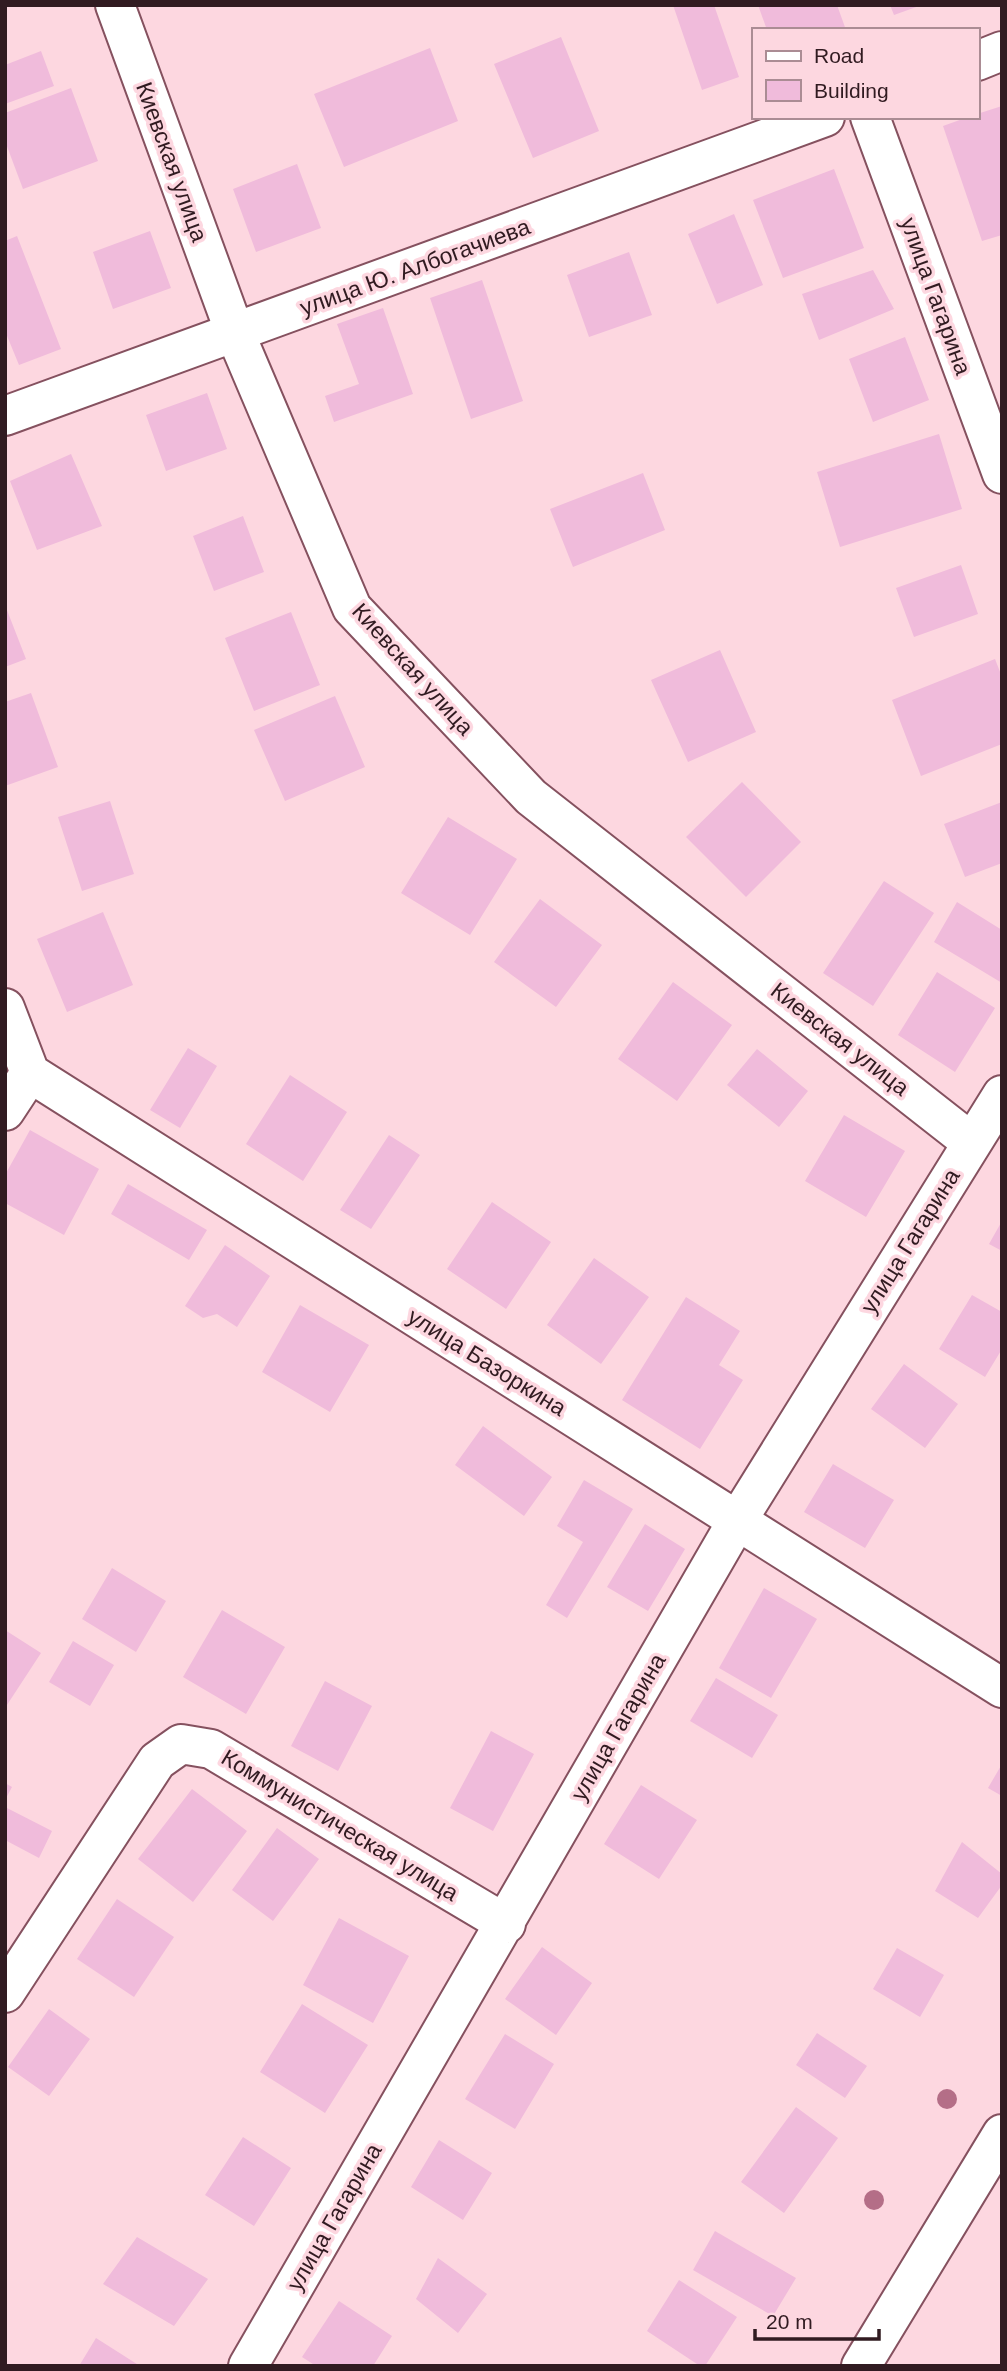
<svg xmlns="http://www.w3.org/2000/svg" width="1007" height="2371" viewBox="0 0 1007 2371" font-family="Arial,sans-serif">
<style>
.building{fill:#f0bbdb}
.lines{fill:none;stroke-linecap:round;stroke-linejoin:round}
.minor-casing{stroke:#85515f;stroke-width:42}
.tertiary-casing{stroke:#85515f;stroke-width:42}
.minor{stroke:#fff;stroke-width:38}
.tertiary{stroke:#fff;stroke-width:38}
.tree{fill:#b46e87}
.labels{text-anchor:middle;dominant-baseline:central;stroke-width:7;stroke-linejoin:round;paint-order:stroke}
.street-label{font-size:23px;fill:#311b21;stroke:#fdd7e0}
</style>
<rect width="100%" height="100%" fill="#fdd7e0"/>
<path class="building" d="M673,5h41l25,72 -37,13z
M758,5h79l9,25h-79z
M890,5h29v1l-25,9z
M561,37l38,94 -66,27 -39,-94z
M430,48l28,73 -114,46 -30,-73z
M41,51l13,35 -49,18v-39z
M71,88l27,73 -75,28 -18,-48v-28z
M1002,106v129l-20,6 -39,-115 25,-9h9v-3z
M297,164l24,64 -65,24 -23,-63z
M834,169l30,79 -81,30 -30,-78z
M734,214l29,71 -46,19 -29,-70z
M150,231l21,57 -58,21 -20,-57z
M17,236l44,113 -42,16 -14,-34v-90z
M629,252l23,63 -63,22 -22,-62z
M873,270l21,39 -75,31 -17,-46z
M482,280l41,121 -52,18 -41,-121z
M383,308l30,86 -79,28 -9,-26 34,-12 -22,-60z
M905,337l24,63 -56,22 -24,-63z
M207,393l20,56 -61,22 -20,-56z
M939,434l23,75 -122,38 -23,-75z
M71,454l31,72 -65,24 -27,-69z
M643,473l22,57 -92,37 -23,-58z
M243,516l21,56 -50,19 -21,-55z
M961,565l17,49 -64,23 -18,-49z
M5,605l21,54 -21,8z
M291,612l29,73 -66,26 -29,-73z
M720,650l36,82 -68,30 -37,-82z
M995,659l7,18v67l-81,32 -29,-76z
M31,693l27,74 -53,19v-84z
M335,696l30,71 -80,34 -31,-71z
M742,782l59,60 -55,55 -60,-60z
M110,801l24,73 -52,17 -24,-74z
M1002,802v61l-37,14 -21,-53z
M448,817l69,42 -47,76 -69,-42z
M884,881l50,32 -61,93 -50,-33z
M540,899l62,46 -46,62 -62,-45z
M957,902l45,28v53l-68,-41z
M103,912l30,73 -66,27 -30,-73z
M937,972l58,36 -40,64 -57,-37z
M673,982l59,43 -55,76 -59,-42z
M188,1048l29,18 -37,62 -30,-18z
M757,1049l51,42 -29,36 -52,-42z
M290,1075l57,37 -44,69 -57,-37z
M844,1115l61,36 -39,66 -61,-36z
M30,1130l69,39 -35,66 -59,-32v-28z
M389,1135l31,20 -49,74 -31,-19z
M128,1184l79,46 -18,30 -78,-46z
M492,1202l59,40 -45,67 -59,-40z
M1002,1221v30l-13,-7z
M225,1245l45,31 -33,51 -20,-13 -14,4 -18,-12z
M594,1258l55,39 -48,67 -54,-39z
M972,1295l30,17v37l-17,28 -46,-28z
M686,1297l54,34 -21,34 24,15 -43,69 -78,-49z
M300,1305l69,40 -39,67 -68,-40z
M904,1364l54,40 -33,44 -54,-39z
M483,1426l69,51 -28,39 -69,-51z
M833,1464l61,36 -29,48 -61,-36z
M584,1480l49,29 -66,109 -21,-13 37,-63 -26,-16z
M645,1524l40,25 -37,62 -41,-24z
M112,1568l54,33 -30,51 -54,-33z
M764,1588l53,31 -46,79 -52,-30z
M222,1610l63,37 -39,67 -63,-37z
M5,1630l36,23 -36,55z
M73,1641l41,24 -24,41 -41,-24z
M716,1678l62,37 -26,43 -62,-37z
M325,1681l47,25 -34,65 -47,-25z
M491,1731l43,23 -41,77 -43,-23z
M1002,1764v32l-14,-8z
M5,1783l7,4 -7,13z
M641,1785l56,35 -38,59 -55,-35z
M192,1789l55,42 -54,71 -55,-43z
M5,1807l47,24 -13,27 -34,-18z
M277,1828l42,31 -46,62 -41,-31z
M962,1842l40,32v11l-24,33 -43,-27z
M117,1899l57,38 -40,60 -57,-38z
M339,1918l70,38 -36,67 -70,-38z
M542,1947l50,36 -36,52 -51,-36z
M897,1948l47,27 -24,42 -47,-28z
M302,2004l66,41 -43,68 -65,-41z
M49,2009l41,30 -41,57 -41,-29z
M817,2033l50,33 -22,32 -49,-33z
M505,2034l49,30 -39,65 -50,-30z
M796,2107l42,31 -54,75 -43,-31z
M243,2137l48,31 -37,58 -49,-31z
M439,2140l53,33 -29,47 -52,-33z
M715,2231l81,47 -23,38 -80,-46z
M137,2237l71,42 -34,47 -71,-42z
M438,2258l49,36 -29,39 -42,-34z
M679,2280l58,37 -32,49h-5l-53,-35z
M339,2301l53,35 -19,30h-57l-14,-9z
M96,2338l44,28h-61z"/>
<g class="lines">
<defs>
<path id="minor" d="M115,5l120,328 117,275 179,189 440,345
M870,117l132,357
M5,1111l25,-38
M5,1993l152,-232 24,-17 30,5 295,175
M248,2366l489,-845 265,-426"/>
<path id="tertiary" d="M977,61l25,-10
M5,416l820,-299
M5,1008l25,65 972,615
M861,2366l141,-232"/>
</defs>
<use href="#minor" class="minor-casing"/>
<use href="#tertiary" class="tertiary-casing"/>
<use href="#minor" class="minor"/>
<use href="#tertiary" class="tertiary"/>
</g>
<g class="tree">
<circle cx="947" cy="2099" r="10"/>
<circle cx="874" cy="2200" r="10"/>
</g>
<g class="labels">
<g class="street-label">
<text transform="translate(172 162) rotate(70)">Киевская улица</text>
<text transform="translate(415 267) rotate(-20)">улица Ю. Албогачиева</text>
<text transform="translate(936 296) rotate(70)">улица Гагарина</text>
<text transform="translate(413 669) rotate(48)">Киевская улица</text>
<text transform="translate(840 1039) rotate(38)">Киевская улица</text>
<text transform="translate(910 1241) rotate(-58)">улица Гагарина</text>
<text transform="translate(487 1362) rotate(32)">улица Базоркина</text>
<text transform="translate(618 1727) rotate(-60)">улица Гагарина</text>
<text transform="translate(340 1825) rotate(31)">Коммунистическая улица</text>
<text transform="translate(334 2217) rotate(-60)">улица Гагарина</text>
</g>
</g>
<rect width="1007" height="2371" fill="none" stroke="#311b21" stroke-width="14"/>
<rect x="752" y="28" width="228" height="91" fill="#fdd7e0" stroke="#ab8c94" stroke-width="2"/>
<rect x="766" y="51" width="35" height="10" fill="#ffffff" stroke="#ab8c94" stroke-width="2"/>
<text x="814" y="63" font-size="21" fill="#311b21">Road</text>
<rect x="766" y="80" width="35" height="21" fill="#f0bbdb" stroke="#ab8c94" stroke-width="2"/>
<text x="814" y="98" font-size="21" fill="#311b21">Building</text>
<path d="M755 2329v10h124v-10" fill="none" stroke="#311b21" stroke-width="3.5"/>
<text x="766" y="2329" font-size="21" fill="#311b21" stroke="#fdd7e0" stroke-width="5" paint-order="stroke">20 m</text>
</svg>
